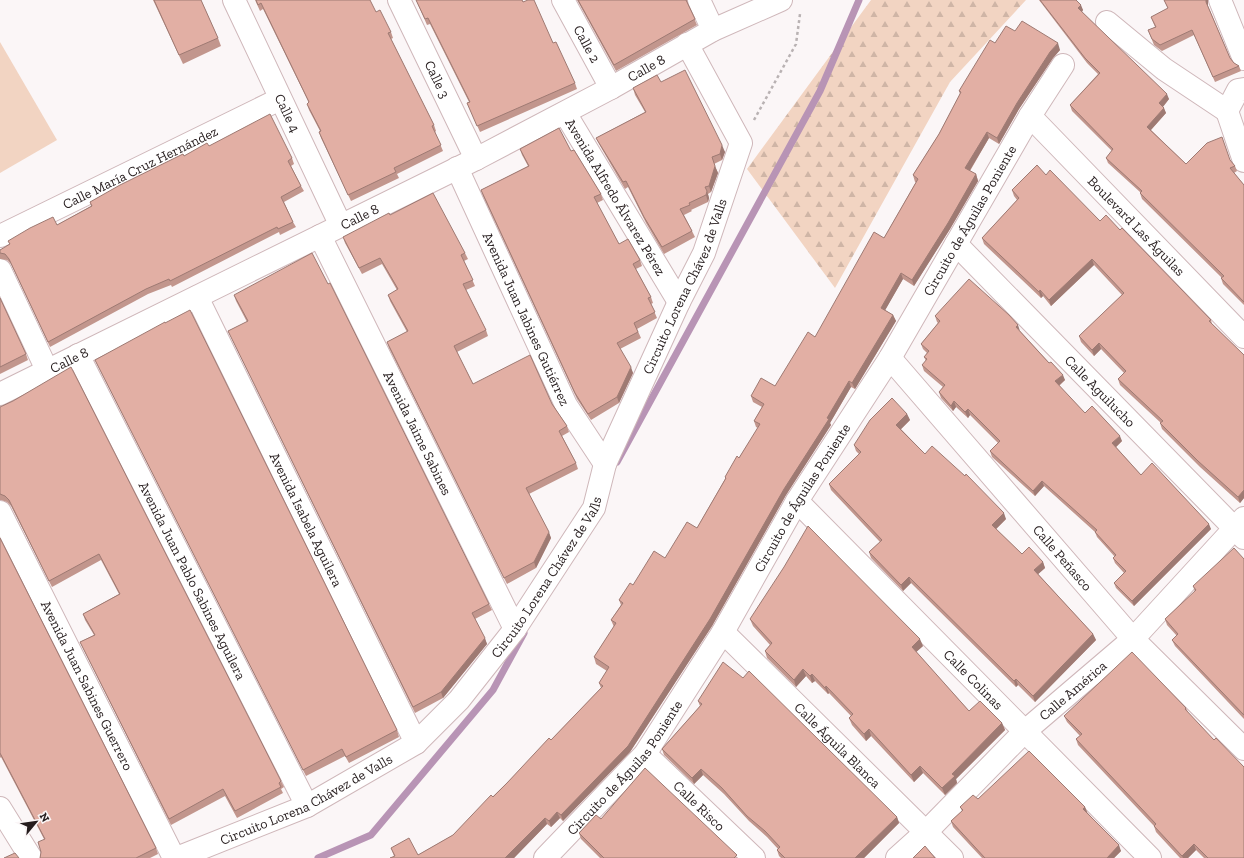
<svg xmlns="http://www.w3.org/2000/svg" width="1244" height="858" viewBox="0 0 1244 858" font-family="'Zilla Slab',serif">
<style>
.forest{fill:url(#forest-firs)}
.green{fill:#f2d4c2}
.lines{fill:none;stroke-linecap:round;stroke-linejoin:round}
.stream{stroke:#b894b5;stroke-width:7}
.minor-casing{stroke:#cfb7ba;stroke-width:24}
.path{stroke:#b9b2b3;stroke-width:2.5;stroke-dasharray:3 3;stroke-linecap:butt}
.minor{stroke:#fff;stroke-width:22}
.wall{fill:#c2968d}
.shaded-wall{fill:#9e7a73}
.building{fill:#e2afa4;stroke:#9e7a73}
.labels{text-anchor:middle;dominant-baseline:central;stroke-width:3.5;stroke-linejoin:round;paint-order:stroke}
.street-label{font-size:14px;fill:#251c1d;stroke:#fbf6f7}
</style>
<defs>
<pattern id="forest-firs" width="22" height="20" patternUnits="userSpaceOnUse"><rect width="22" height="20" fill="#f2d4c2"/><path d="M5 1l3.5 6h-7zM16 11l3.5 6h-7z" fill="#cfb5a6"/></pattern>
</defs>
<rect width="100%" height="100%" fill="#fbf6f7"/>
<path class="forest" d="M871,0h155l-76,82 -115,206 -88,-119z"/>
<path class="green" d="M0,42l57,98 -57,33z"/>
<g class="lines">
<path class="stream" d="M617,462l203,-371 39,-91
M318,858l53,-23 122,-145 31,-57"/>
<defs>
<g id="minor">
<path id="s1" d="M234,0l107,226"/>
<path id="s2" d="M399,0l77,159"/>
<path id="s3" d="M563,0l48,88"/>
<path d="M699,0l14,30"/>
<path d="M1220,0l24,59"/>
<path d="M1107,22l57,47 63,42"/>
<path d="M1244,89l-6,1 -11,21 17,50"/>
<path id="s4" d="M565,113l114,189"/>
<path id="s5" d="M1030,116l214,221"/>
<path id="s6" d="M457,168l109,237 39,59"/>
<path id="s7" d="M0,236l280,-137"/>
<path id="s8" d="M320,236l195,393"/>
<path id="s9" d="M956,244l288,294"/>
<path d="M0,270l47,100"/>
<path id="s10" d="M197,297l219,446"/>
<path id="s11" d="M78,355l229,451"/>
<path id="s12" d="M890,358l243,281 111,110"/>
<path id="s13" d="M0,394l476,-235 135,-71 102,-58 68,-30"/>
<path id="s14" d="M797,501l353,357"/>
<path id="s15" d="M0,512l174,346"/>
<path id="s16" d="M723,632l229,226"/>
<path id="s17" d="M645,754l109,104"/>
<path d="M0,808l31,50"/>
<path id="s18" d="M177,858l130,-52 109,-63 43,-43 56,-71 79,-121 11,-44 74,-162 25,-49 37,-110 -54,-99"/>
<path id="s19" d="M545,858l100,-104 78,-122 74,-131 93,-143 140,-242 33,-51"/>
<path id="s20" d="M897,858l30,-27 97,-99 109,-93 111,-121"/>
</g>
</defs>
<use href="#minor" class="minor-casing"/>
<path class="path" d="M754,120l42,-76 4,-30"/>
<use href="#minor" class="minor"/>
</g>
<path class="wall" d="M153,0h48l17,38 3,8 -38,18z
M255,0l121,12 15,20 2,6 -2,1 43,86 2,6 -1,1 8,19 -46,23 2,4 -48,23 -30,-63 -2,-6 1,-1 -11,-21 -2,-6 2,-1 -46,-94 -3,2z
M416,0h106l31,43 22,40 2,6 -97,43 -13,-29 2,-1 -39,-78 -3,1z
M577,0h110l1,4 9,21 -81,46z
M1039,0h37l7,10 -1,2 87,87 -6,8 3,6 -15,17 35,34 44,-4 5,6 2,5 -3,2 10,12v120l-21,-21 -2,-6h1l-80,-79 -2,-6v-1l-32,-29 -2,-5 6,-7 -40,-40 -2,-6 28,-31 -11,-11z
M1164,0h44v6l22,52 4,5 5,3 2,5 -26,11 -21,-47 -32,16 -8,-6 -6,-15 7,-3 -4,-10 17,-8z
M1015,31l45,19 -7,8 -34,51 -20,35 -10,-6 -19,33 6,3 2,7 -28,48 -36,57 -11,-7 -18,31 8,5 3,6 -41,68 -4,-2 -21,36 1,2 -45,70 -74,131 -82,126 -67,69 -3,-3 -9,9 -4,-3 -33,34 -120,-2 -3,-8 27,7 35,-20 98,-95 50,-52 -2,-5 8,-12 -11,-7 -2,-7 20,-30 -3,-7 10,-15 -2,-5 14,-15 32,-27 32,-30 28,-49v-2l14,-19 19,-30 -2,-1 -2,-6 8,-14 -9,-5 -2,-6 24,-10 40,-49 69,-99 32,-56h-1l-2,-7 26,-41 21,-40 -1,-3 36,-48z
M661,82l64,70 -3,8 -8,4 4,9 -7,19 -3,2 1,4 -1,4 -17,8 1,1 -8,4 11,22 -31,17 -18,-31 -18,-36 -3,2 -26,-45 -3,-6 49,-26 -10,-17 -2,-7z
M209,146l83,12 2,6 -3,2 10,20 3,5 -20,11 9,20 3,5 -16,8 -1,-3 -107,55 -1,-2 -23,9 -98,53 -39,-83 -4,-4 -7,-1v-9l10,-5 -2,-4 49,-16 34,-19 -1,-4 94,-46z
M520,149l51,2 30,43 2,6 -6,3 22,41 21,16 2,6 -6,3 15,28 2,6 -2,1 6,14 -20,11 4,9 -21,11 13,24 -14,30 -28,17 -14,-21 -94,-203 -2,-6 47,-24 -6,-11z
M1046,175l54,46 20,9 91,90 1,4 32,31v143l-4,5 -40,-36 -38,-38 -2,-6h1l-41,-38 -2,-6 6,-6 -23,-24 -7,7 -13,-14 -2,-6 43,-41 -28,-30 -43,41 -8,-10 -2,2 -57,-54 -2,-6 35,-38 -3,-4 -2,-6z
M390,215l75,38 3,6 -4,2 11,25 -9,4 20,40 2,6 -31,16 16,32 79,20 15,22 2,6 -7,4 14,27 2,6 -49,25 22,44 -15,30 -29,16 -118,-236 -2,-6 20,-10 -17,-31 -2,-6 9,-5 -15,-26 -20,10 -17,-31 -2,-6z
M234,295l255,309 3,6 -17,9 12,25 -44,54 -28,15 -184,-376 -3,-6 19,-9 -11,-21z
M0,298l26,56 2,6 -28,14z
M935,316l85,15 45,49 -6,6 26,27 37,28 -6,6 25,28 70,54 -77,77 -18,-18 -2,-5 10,-10 -9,-10 -2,-5 2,-1 -18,-20 -2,-5 -51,-46 -9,10 -43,-39 -2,-6 8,-8 -28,-28 -2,3 -12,-11 -3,4 -12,-13 -2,-6 4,-5 -19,-16 -2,-6 4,-4 -2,-4 3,-4 -4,-4 -2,-5 17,-21 -1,-1z
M95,360l302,370 2,7 -50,26 -4,-7 -39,20 -208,-410z
M0,407l281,374 3,6 -3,2 2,4 -46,25 -12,-22 -54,29 -88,-177 -3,-6 14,-7 -9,-15 -2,-6 36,-20 -18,-34 -49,27 -41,-81 -4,-4 -6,-2h-1z
M907,414l3,6 -9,9 24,25 81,65 -10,10 26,25 21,8 2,6 -7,6 55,60 3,6 -61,62 -17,-17 -2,2 -105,-104 -8,8 -32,-33 -2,-6 11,-10 -49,-52 -2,-6 30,-30 -3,-3 -2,-6z
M0,538l156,310 2,6 -8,4h-110l4,-19 -43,-82 -1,1z
M1244,559v160l-69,-73 -3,-6 5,-4 -10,-11 -2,-6 30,-27 -2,-6z
M750,619l173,27 -7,6 53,59 33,12 3,7 -49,49 1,4 -12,12 -22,-22 -9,9 -43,-46 -5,5 -14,-16 -3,-7 2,-2 -22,-23 -1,1 -13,-13 -3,2 -6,-7 -10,11 -29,-29 -2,-7 5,-6 -17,-19z
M698,701l199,116 2,6 -35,35h-83l-2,-2 -2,-6 1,-1 -11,-12 -18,-16 -25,-27 -21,-19 -9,9 -30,-29 -2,-6 38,-43z
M1186,708l2,4 56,146h-40l-8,-8 -8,8h-8l-24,-26 -2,-6 -76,-81 -2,-6 4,-3 -13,-14 -3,-6z
M978,799l107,8 2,5 34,39 -7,7h-132l-29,-31 -2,-6 11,-10 -2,-4z
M601,819l137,39h-138l-19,-19 -2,-6z"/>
<path class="shaded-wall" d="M1206,0h2v7l-2,-5z
M1081,5l2,5 -3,4 -2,-6z
M1058,43l2,7 -7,8 -34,51 -20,35 -2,-6 20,-35 33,-51z
M1167,94l2,5 -8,10 -2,-6z
M1164,108l2,5 -17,19 -2,-5z
M987,132l2,6 -22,37 -2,-7z
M722,145l3,7 -3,8 -2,-6z
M715,166l3,7 -7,19 -2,-6z
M976,174l2,7 -28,48 -36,57 -2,-6z
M707,191l2,7 -1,4 -2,-7z
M1092,259l2,6 -43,41 -2,-6z
M901,273l2,6 -20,35 -2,-6z
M1040,290l3,6 -2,2 -2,-6z
M893,315l3,6 -41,68 -3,-6z
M1018,325l2,6 -4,-4z
M1099,343l2,6 -7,7 -2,-6z
M631,367l2,6 -14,30 -2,-6z
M1063,375l2,5 -8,7 -2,-6z
M849,381l2,6 -21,36 1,2 -45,70 -74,131 -82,126 -67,69 -2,-6 223,-326z
M954,401l2,6 -3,4 -2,-5z
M968,409l2,6 -2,3 -3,-6z
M907,414l3,6 -11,11 -3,-6z
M1120,436l2,5 -8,8 -2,-6z
M1042,481l2,5 -9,10 -2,-5z
M1244,490v8l-4,5 -2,-6z
M1004,513l2,6 -12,12 -2,-6z
M1209,524l2,5 -77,77 -2,-5z
M549,532l2,6 -15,30 -2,-6z
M1043,562l2,6 -9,8 -2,-6z
M909,577l2,6 -8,8 -2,-6z
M1093,634l3,6 -61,62 -2,-6z
M485,638l2,6 -44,54 -2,-6z
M920,639l3,7 -9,8 -2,-7z
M803,669l3,7 -10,11 -2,-7z
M812,674l3,7 -3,2 -2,-7z
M1016,679l2,6 -2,2 -2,-6z
M826,686l3,7 -1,1 -3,-6z
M1002,723l3,7 -49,49 1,4 -12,12 -3,-7 10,-14z
M869,729l2,7 -5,5 -2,-7z
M920,766l3,7 -9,9 -3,-7z
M701,769l2,6 -9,9 -2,-6z
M1085,807l2,5 -2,2 -2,-5z
M557,812l3,6 -9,9 -2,-6z
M897,817l2,6 -35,35h-9z
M545,818l2,6 -33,34h-9z
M1194,844l2,6 -8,8h-5l-1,-2z
M1119,845l2,6 -7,7h-7z"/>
<path class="building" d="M154,0h47l17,38 -39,17z
M256,0h114l6,12 4,-2 11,22 -3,1 46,92 -2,1 9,19 -47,23 2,4 -48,23 -29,-63 2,-1 -14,-27 2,-2 -48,-99 -3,2z
M416,0h106l1,2 5,-2h6l19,43 3,-1 19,41 -98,43 -10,-23 3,-1 -42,-84 -3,1z
M578,0h108l9,19 -81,46z
M1040,0h36l5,5 -3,3 89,86 -8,9 5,5 -17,19 39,37 21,-21 15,-6 8,23 5,6 -5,2 14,17v117l-23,-24 3,-2 -84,-83 2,-2 -36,-33 7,-9 -43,-44 30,-32 -15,-15z
M1164,0h42v2l24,56 4,5 5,3 -26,11 -21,-47 -32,15 -8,-6 -4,-9 8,-3 -5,-10 17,-9z
M1022,21l36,22 -8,9 -33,51 -20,35 -10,-6 -22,36 11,6 -28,49 -36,57 -11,-7 -20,35 12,7 -41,68 -3,-2 -22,37 2,1 -45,70 -74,130 -82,127 -67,69 -4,-3 -8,9 -4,-3 -40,40h-115l5,-2 -4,-8 18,-10 9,17 35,-20 38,-40 2,2 14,-14 42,-45 2,2 52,-54 -4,-3 10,-16 -15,-10 22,-34 -5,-3 12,-17 -4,-3 11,-17 3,2 21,-34 11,7 22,-36 10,6 29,-50 -1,-1 12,-21 2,2 21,-34 -6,-3 10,-17 -13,-8 10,-18 14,8 33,-54 7,5 59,-105 10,6 34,-59 -5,-4 26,-41 22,-42 -2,-1 31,-51 5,3 11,-17 9,5z
M685,70l37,75 -2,9 -8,3 3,9 -6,20 -4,1 2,4 -1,4 -17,8 1,2 -10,4 12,22 -30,16 -18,-30 -18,-36 -3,1 -27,-44 50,-26 -13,-24 24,-13 4,7z
M270,114l22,44 -4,3 13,25 -20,11 12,25 -15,7 -1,-2 -107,54 -1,-2 -23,10 -98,53 -39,-83 -4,-5 -5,-1v-3l10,-6 -2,-3 22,-13 23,-11 4,8 35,-19 -2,-4 30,-17 63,-31 1,2 23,-13 2,3z
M559,128l12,23 3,-1 27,44 -7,3 25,47 9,-5 12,21 -7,4 18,33 -3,1 7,14 -21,11 4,9 -21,11 14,24 -14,30 -29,17 -13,-21 -94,-203 48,-24 -9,-17z
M1037,165l9,10 4,-5 50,51 6,-6 14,15 2,-2 89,92 -2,1 35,34v135l-6,7 -40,-36 -38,-38 3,-2 -45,-42 8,-8 -27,-28 -7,7 -13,-14 45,-43 -32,-34 -43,41 -9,-10 -1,2 -57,-54 37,-40 -7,-8z
M433,193l32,60 -4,2 12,25 -10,4 23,46 -32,16 19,38 57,-29 22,49 15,22 -8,5 17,32 -50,25 23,44 -15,30 -30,16 -117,-236 21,-11 -20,-36 10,-6 -18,-31 -21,10 -16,-31 46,-24 1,2z
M312,253l16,31 2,-1 159,321 -17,9 13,25 -44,54 -28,15 -185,-376 20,-10 -14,-26z
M969,279l40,36 9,10 -2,2 33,36 2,-1 12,13 -8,6 30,32 7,-7 28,30 -8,7 29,32 11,-12 57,61 -77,77 -18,-18 12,-12 -13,-13 3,-3 -21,-23 2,-2 -55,-49 -9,10 -43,-40 10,-10 -32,-32 -3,3 -11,-11 -3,5 -12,-14 6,-7 -23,-20 5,-6 -3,-2 5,-6 -8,-7 19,-23 -5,-5z
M0,298l26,56 -26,13z
M190,310l207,420 -51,27 -4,-8 -39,21 -208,-410 70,-38v1z
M71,367l210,414 -2,2 2,4 -46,24 -12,-22 -54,30 -89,-177 15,-7 -12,-21 37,-20 -21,-40 -50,27 -40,-81 -4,-4 -5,-2v-87l13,-6z
M892,398l15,16 -11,11 29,29 7,-8 33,30 1,-2 38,39 -12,12 30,29 7,-7 14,15 -9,8 59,64 -60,62 -17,-17 -2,2 -105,-104 -8,8 -32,-33 13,-12 -53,-56 32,-32 -7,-7 16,-25z
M808,526l112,113 -8,8 57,64 11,-10 22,22 -50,51 3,2 -13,12 -22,-22 -9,9 -42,-46 -5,5 -15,-16 4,-4 -27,-28 -1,2 -13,-14 -2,2 -7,-7 -9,11 -29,-29 7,-8 -22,-24 34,-52z
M0,538l156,310 -20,10h-96l1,-6 -3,-10 7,-3 -45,-86z
M1234,548l10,11v156l-72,-75 6,-6 -13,-15 31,-29 -3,-4z
M1132,652l54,56 -1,1 29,31 2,-2 28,29v91h-36l-14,-14 -12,12 -28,-30 2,-2 -80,-85 6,-5 -18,-18z
M723,662l20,16 6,-7 148,146 -42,41h-70l-8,-8 3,-3 -15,-16 -18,-15 -25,-28 -21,-19 -9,9 -30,-29 40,-45 -4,-3z
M1029,751l56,56 -2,2 36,36 -12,13h-122l-34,-37 12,-11 -3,-3 13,-12 5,4z
M645,768l92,87 -3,3h-130l-25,-25 17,-18 5,4z
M925,846l10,12h-22z
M15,853l4,5h-15z"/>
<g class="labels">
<g class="street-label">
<text stroke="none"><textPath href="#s3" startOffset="50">Calle 2</textPath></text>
<text stroke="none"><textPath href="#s13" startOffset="724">Calle 8</textPath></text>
<text stroke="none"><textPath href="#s2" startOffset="88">Calle 3</textPath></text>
<text stroke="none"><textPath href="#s1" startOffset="125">Calle 4</textPath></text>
<text stroke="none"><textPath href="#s7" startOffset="156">Calle María Cruz Hernández</textPath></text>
<text stroke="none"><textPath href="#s4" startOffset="98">Avenida Alfredo Álvarez Pérez</textPath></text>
<text stroke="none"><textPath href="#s13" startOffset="401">Calle 8</textPath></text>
<text stroke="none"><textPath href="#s19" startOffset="769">Circuito de Águilas Poniente</textPath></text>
<text stroke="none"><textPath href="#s5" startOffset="153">Boulevard Las Águilas</textPath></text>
<text stroke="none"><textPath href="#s18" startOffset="802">Circuito Lorena Chávez de Valls</textPath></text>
<text stroke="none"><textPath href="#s6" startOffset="166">Avenida Juan Jabines Gutiérrez</textPath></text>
<text stroke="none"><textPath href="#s13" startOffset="77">Calle 8</textPath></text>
<text stroke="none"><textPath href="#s9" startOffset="206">Calle Aguilucho</textPath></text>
<text stroke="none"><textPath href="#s8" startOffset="220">Avenida Jaime Sabines</textPath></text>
<text stroke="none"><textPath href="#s19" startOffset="445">Circuito de Águilas Poniente</textPath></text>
<text stroke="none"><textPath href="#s10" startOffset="248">Avenida Isabela Aguilera</textPath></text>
<text stroke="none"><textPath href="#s12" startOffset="264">Calle Peñasco</textPath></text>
<text stroke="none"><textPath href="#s18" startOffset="478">Circuito Lorena Chávez de Valls</textPath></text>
<text stroke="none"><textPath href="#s11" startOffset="253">Avenida Juan Pablo Sabines Aguilera</textPath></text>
<text stroke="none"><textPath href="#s14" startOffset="251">Calle Colinas</textPath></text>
<text stroke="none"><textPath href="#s15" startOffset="194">Avenida Juan Sabines Guerrero</textPath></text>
<text stroke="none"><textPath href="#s20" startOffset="243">Calle América</textPath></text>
<text stroke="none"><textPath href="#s16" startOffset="161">Calle Águila Blanca</textPath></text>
<text stroke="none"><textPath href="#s19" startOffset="121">Circuito de Águilas Poniente</textPath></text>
<text stroke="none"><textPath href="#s18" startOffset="142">Circuito Lorena Chávez de Valls</textPath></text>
<text stroke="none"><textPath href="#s17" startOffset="75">Calle Risco</textPath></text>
</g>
</g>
<g transform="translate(36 822) rotate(61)" stroke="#fbf6f7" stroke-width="3" paint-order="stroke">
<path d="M0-3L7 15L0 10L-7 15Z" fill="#251c1d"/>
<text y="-6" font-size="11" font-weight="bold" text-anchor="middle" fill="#251c1d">N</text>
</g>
</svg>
